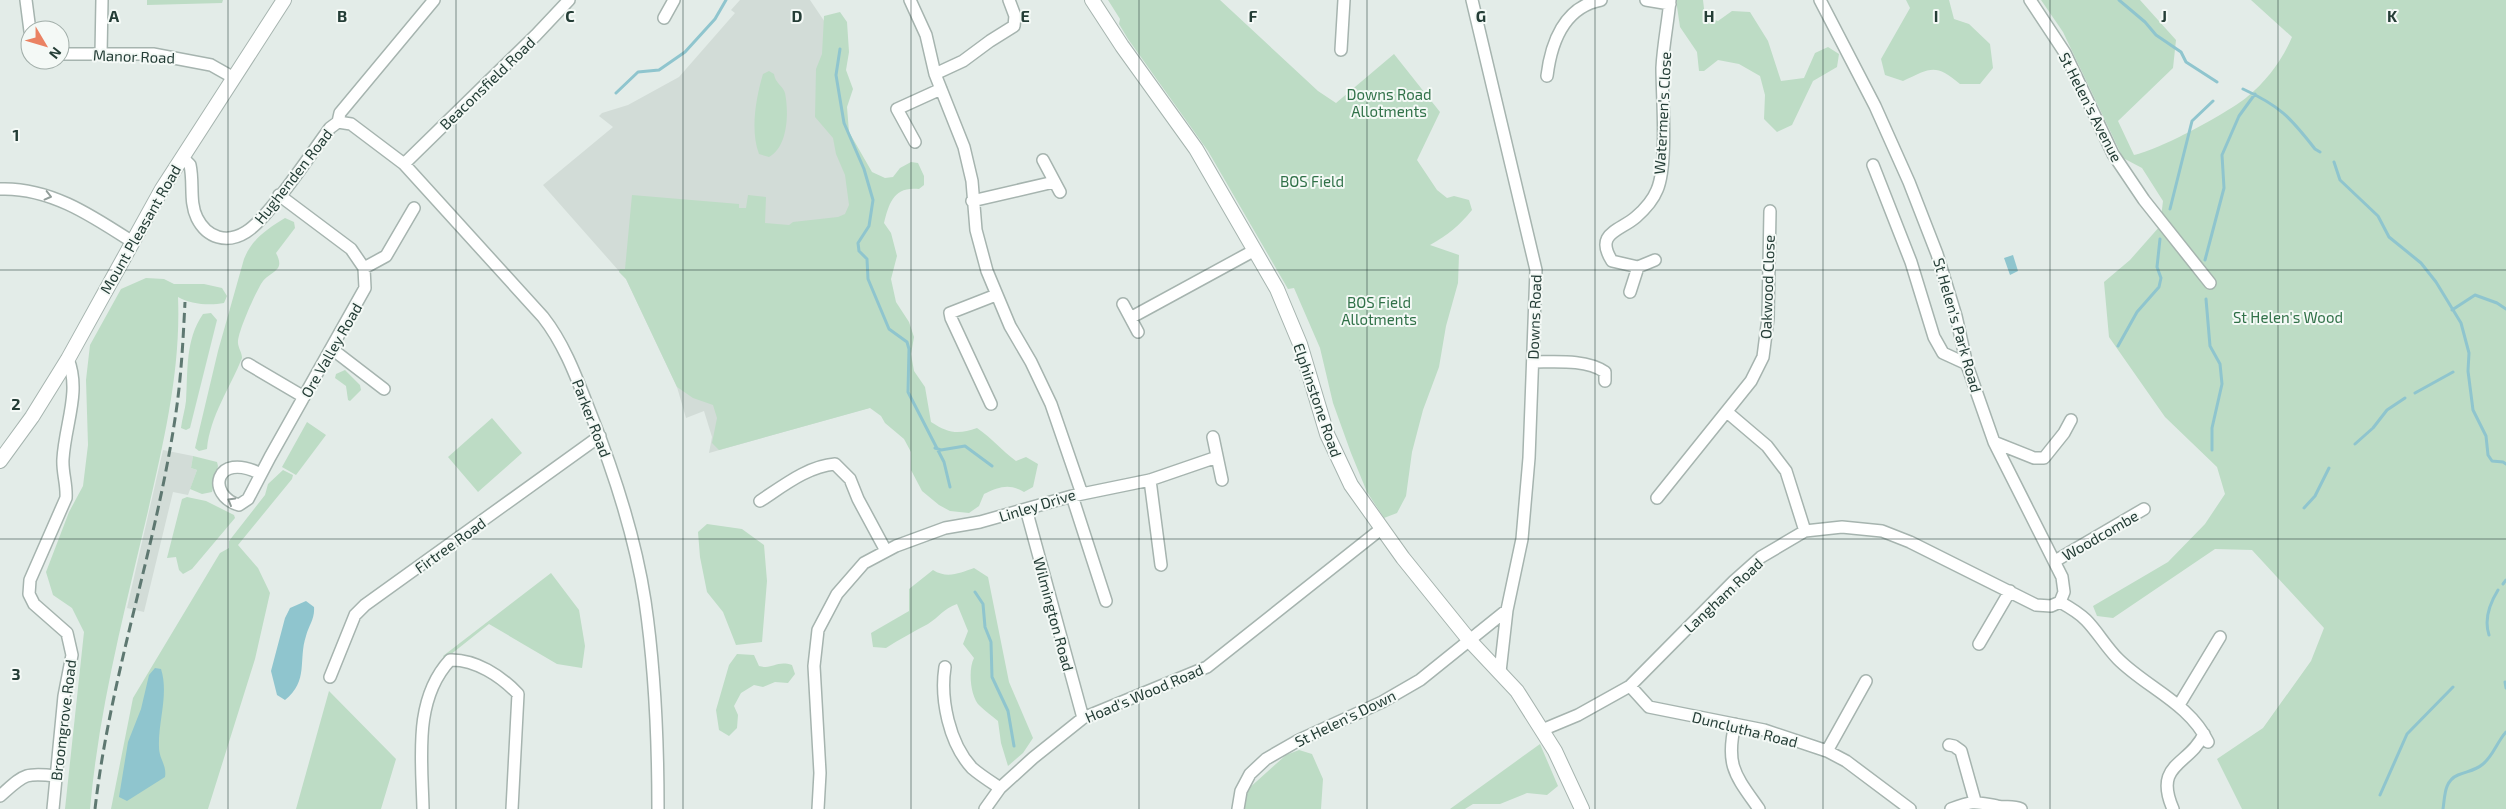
<svg xmlns="http://www.w3.org/2000/svg" width="2506" height="809" viewBox="0 0 2506 809" font-family="'Exo 2',sans-serif">
<style>
.built{fill:#d2dcd7}
.green{fill:#bddcc5}
.water{fill:#8fc5ce}
.lines{fill:none;stroke-linecap:round;stroke-linejoin:round}
.stream{stroke:#8fc5ce;stroke-width:3}
.minor-casing{stroke:#a6b4af;stroke-width:14}
.tertiary-casing{stroke:#a6b4af;stroke-width:16}
.minor{stroke:#fff;stroke-width:11}
.tertiary{stroke:#fff;stroke-width:14}
.rail{stroke:#5e7871;stroke-width:3;stroke-dasharray:10 5;stroke-linecap:butt}
.oneway{stroke:#929e9a}
.grid{fill:none;stroke:#243d36;stroke-width:1;stroke-opacity:0.55}
.labels{text-anchor:middle;dominant-baseline:central;stroke-width:4;stroke-linejoin:round;paint-order:stroke}
.street-label{font-size:15px;fill:#243d36;stroke:#f4f9f6}
.park-label{font-size:15px;fill:#307148;stroke:#f4f9f6}
.grid-label{font-size:16px;text-anchor:middle;font-weight:bold;fill:#243d36;stroke:#f4f9f6;stroke-width:4;stroke-linejoin:round;paint-order:stroke}
</style>
<rect width="100%" height="100%" fill="#e3ece8"/>
<path class="built" d="M740,0h70l27,40 -8,75 34,54 6,239 -160,45 3,-16 -8,-26 -18,7 -9,-31 -51,-108 -83,-94 70,-58 -14,-11 3,-3 26,-8 51,-28 56,-64 -4,-3z
M163,450l30,6 -2,12 6,2 -9,25 -15,-3 -29,120 -17,-4z"/>
<path class="green" d="M147,0h76l-1,3 -75,2z
M1108,0h112l98,91 18,12 58,-49 46,58 -23,48 20,30 10,8 7,-2 15,4 3,10c-13,16 -24,25 -42,35l29,10 -1,28 -12,43 -7,41 -16,43 -11,42 -6,44 -9,17 -13,5 -17,-26 -16,-39 -18,-50 -13,-55 -26,-60 -6,1 -80,-138 -80,-112 -9,-15 1,-5z
M1676,0h27l2,17 13,4 14,-10 18,1 18,29 13,40 23,-3 11,-25 13,-6 11,7 -2,13 -24,14 -21,44 -15,7 -13,-13 1,-24 -5,-19 -21,-12 -21,-4 -14,11h-5l-2,-19 -17,-25z
M1906,0h43l5,19 15,5 21,20 3,24 -13,16h-20c-25,-21 -29,-16 -57,-3l-18,-6 -4,-16 29,-51z
M2041,0h99l36,40 -3,28 -55,53 16,34c25,-5 92,-41 113,-58 19,-15 36,-38 45,-60l-41,-37h255v809h-264l-25,-50 46,-31 48,-67 13,-33 -72,-78 -37,-1 -102,69 -16,-2 -4,-10 75,-44 37,-38 20,-30 -8,-27 -52,-50 -56,-80 -5,-55 26,-22 30,-34 3,-25 -21,-33 -19,-10 -60,-126z
M840,12l7,10 2,30 -3,18 7,19 -6,18 2,25 23,40 13,6 8,-1 7,-9 11,-6 7,1 6,13v9l-5,4c-25,-3 -30,14 -35,34l7,10 6,23 -6,23 5,23 13,20 5,15 -3,17 3,17 11,16 6,35c17,11 27,13 46,6 15,10 25,23 39,33l10,-4 12,7 -5,23 -9,5c-15,-9 -25,-5 -40,2l-5,12 -10,7 -19,-2 -11,-6 -17,-14 -11,-21v-18l-7,-13 -19,-16 -4,-7 -11,-8 -151,42 -7,-7 5,-25 -4,-13 -20,-7 -16,-11 -51,-108 -7,-7 1,-3h5l7,-74 107,9v4h7l2,-13 18,2 -1,26 24,2 4,-3 45,-5 7,-3 4,-9 -4,-30 -9,-21 -3,-16 -18,-21 1,-48 6,-15 2,-38z
M769,71l5,3c1,9 9,12 11,19 4,20 3,54 -16,64l-10,-3c-9,-23 -3,-57 4,-80z
M285,218l9,4 1,6 -19,25c2,4 5,10 2,15 -4,5 -11,8 -15,13 -6,8 -26,52 -25,62 0,4 4,10 4,15 -12,30 -32,58 -35,91l-8,2 -4,-3 23,-97 26,-92c8,-20 23,-30 41,-41z
M146,278l18,1 10,5h30l18,4 5,8 -3,7c-15,3 -34,1 -46,-6 3,73 -14,143 -30,214 -23,98 -49,197 -58,298h-25l19,-177 -12,-24 -19,-13 -7,-23 23,-60 14,-26 5,-41 -2,-65 4,-35 31,-56z
M211,313l6,7 -27,108 -4,2 -5,-2c1,-9 4,-18 5,-27 2,-30 -1,-61 17,-87z
M345,370l15,15 1,5 -11,11 -2,-1 -2,-14 -11,-8 1,-4z
M492,418l30,35 -44,39 -30,-35z
M307,422l19,13 -30,40 -14,-8z
M193,456l24,6 1,4 -6,26 -10,2 -12,-5 7,-19 -6,-2z
M283,470l10,5 -1,4 -54,66 20,23 12,25 -15,66 -47,150h-97l22,-111 87,-145 9,-5v-7l36,-46 3,-11z
M187,497l19,4 28,14 1,3 -43,51 -9,5 -4,-4 -3,-13 -9,1 15,-59z
M707,524l35,5 22,16 3,36 -5,61 -26,3 -13,-33 -16,-20 -7,-35 -2,-25z
M974,568l14,9 21,105 24,56 -10,15 -15,13 -7,-23 -3,-22c-6,-5 -13,-10 -18,-15 -10,-9 -12,-37 -6,-48l-11,-14 5,-13 -11,-27c-14,5 -18,13 -29,20 -15,8 -28,15 -42,24l-13,-1 -2,-14 38,-22v-22l24,-19c14,9 27,3 41,-2z
M551,573l28,37 6,36 -3,22 -25,-4 -68,-40 -44,35 -2,-3z
M737,654l17,1 5,11c14,4 17,-6 33,-1l3,9 -7,9 -13,-1 -12,5 -9,-2 -13,8 -7,13 4,9 -1,13 -8,8 -10,-6 -3,-20 13,-45z
M329,691l67,68 -15,50h-85z
M1540,744l18,42 -11,9 -20,-2 -27,11h-27l-8,5h-15z
M1299,750l13,4 11,25 -2,30h-77l3,-19 39,-35z"/>
<path class="water" d="M2013,255l5,16 -8,4 -6,-17z
M306,601l8,6c1,12 -5,18 -8,29 -8,24 3,45 -21,64l-8,-5 -6,-24 14,-53 5,-10z
M155,668l6,1c8,25 -3,52 -2,78 0,12 8,18 6,30l-38,24 -8,-4 9,-55 13,-33 8,-34z"/>
<g class="lines">
<path class="stream" d="M2119,0l26,22 11,13 25,17 5,10 31,20
M840,49l-4,26 8,48 20,46 9,31 -4,26 -11,17 1,8 8,8 1,20 21,50 18,13 2,7 -1,43 36,70 6,25
M2243,89c37,17 47,28 72,60l5,3
M616,93l22,-21 21,-2 26,-18 30,-33 11,-19
M2334,162l6,18 38,36 11,21 32,26 15,19 25,41 8,30 -1,18 5,39 13,26 2,19 4,6 11,1 3,2
M2170,209l22,-88 21,-20
M2205,260l19,-72 -2,-33 17,-39 16,-22
M2206,299l4,47 10,18 2,20 -10,44v22
M2452,310l23,-15 22,8 9,6
M2118,346l19,-34 22,-25 2,-9 -4,-11 3,-28
M2415,393l38,-21
M2355,444l18,-16 14,-18 18,-12
M935,448l6,2 24,-4 27,20
M2304,508l11,-12 14,-28
M2503,584l3,-4
M975,592l8,12 2,23 6,15 1,35 16,34 6,35
M2489,635c-5,-15 1,-32 9,-45
M2505,682l1,6
M2380,795l27,-61 46,-47
M2443,809c2,-13 1,-28 15,-34 9,-4 17,-4 25,-11 10,-8 14,-22 23,-32"/>
<defs>
<path id="minor" d="M26,0l4,31
M910,0l16,35 9,39 29,73 8,34 4,49 11,41 23,55 21,36 20,42 31,90
M1472,0l64,270 -7,188 -7,81 -15,71 -7,62
M1646,0l24,4
M1820,0l55,106 34,76 28,72 19,62 11,49 27,77 68,135 2,15 -4,10
M2030,0l35,53 48,101 31,46 66,83
M664,18l10,-18
M1341,50l3,-50
M60,54h93l58,11 23,13
M101,54l1,-54
M935,74l28,-13 27,-20 24,-15 1,-10 -6,-16
M1547,76c4,-33 17,-69 54,-76
M338,122l13,2 53,40 139,153c22,28 34,62 47,95 24,60 45,124 55,189 10,68 13,139 13,208
M915,142l-18,-33 44,-20
M182,157l8,8c4,18 -1,37 7,53 10,20 30,26 49,14 23,-14 66,-80 84,-104l8,-6 2,-9 94,-113
M1043,160l17,32
M404,164l132,-129 33,-35
M1873,165l38,97 23,75 9,16 24,11
M0,189c49,-2 91,26 131,52
M972,201l82,-19
M1655,260l-17,7 -26,-6c-18,-28 8,-30 24,-44 8,-7 17,-17 21,-27 11,-25 5,-92 5,-122 1,-22 6,-46 8,-68
M364,268l22,-12 28,-48
M1630,292l8,-25
M1123,304l15,28
M1132,317l123,-67
M332,349l52,40
M1533,362c22,0 53,-3 72,10v9
M248,364l56,33
M991,404l-40,-86 -1,-5 46,-18
M1727,412l40,34 19,25 19,60
M1213,437l9,43
M1994,442l40,16h10l20,-25 7,-13
M261,474c-47,-24 -55,22 -22,31l9,-6 22,-42 95,-169 -1,-20 -13,-19 -72,-54
M1150,480l11,85
M1072,496l34,105
M1657,498l94,-117 12,-24 5,-39 2,-107
M760,501c23,-15 48,-35 75,-37l15,15 8,20 28,52
M1026,509l57,209
M2055,561l89,-52
M2060,602c9,5 19,11 26,18 11,11 20,27 32,39 29,29 71,44 90,83
M1979,644l31,-53
M945,667c-5,32 4,76 27,101 8,7 19,14 28,20
M330,677l25,-62 10,-10 235,-169
M1630,686l19,21 115,23 63,21 19,10 64,48
M2179,705l41,-68
M1735,724c-10,42 1,52 24,85
M1542,730l36,-15 52,-29 104,-105 27,-24 44,-26 37,-4 40,4 28,11 126,63 15,1 9,-4
M1949,745l5,1 7,5 14,50
M1827,751l39,-70
M0,796c24,-21 24,-24 56,-20
M53,809l11,-113 8,-41 -5,-22 -33,-29 -5,-10 1,-14 36,-82c1,-14 -4,-26 -3,-39 2,-35 18,-67 5,-100
M423,809c-1,-50 -10,-109 27,-149 25,-1 51,16 68,34l-6,115
M818,809l2,-36 -6,-107 4,-36 19,-36 27,-31 32,-17 49,-18 35,-6 92,-26 78,-16 67,-23
M985,809l15,-21 33,-30 50,-40 124,-51 174,-138
M1238,809l3,-18 9,-17 16,-15 33,-19 83,-38 38,-22 87,-70
M1951,809c24,-9 23,-7 46,-3 9,2 15,-1 24,3
M2173,809c-20,-46 16,-43 31,-75"/>
<path id="tertiary" d="M1092,0l30,46 74,103 81,140 23,55 27,90 24,51 52,73 67,83 47,50 38,60 27,58
M0,461l32,-44 36,-58 94,-170 122,-189"/>
</defs>
<use href="#minor" class="minor-casing"/>
<use href="#tertiary" class="tertiary-casing"/>
<use href="#minor" class="minor"/>
<use href="#tertiary" class="tertiary"/>
<path class="rail" d="M95,809c15,-132 60,-258 80,-390 6,-38 8,-77 10,-117"/>
</g>
<defs><path id="oneway-chevron" d="M-2-3.5L2.5 0L-2 3.5" fill="none" stroke-width="1.6" stroke-linecap="round" stroke-linejoin="round" transform="scale(1.25)"/></defs>
<g class="oneway">
<use href="#oneway-chevron" transform="translate(48 196) rotate(14)"/>
<use href="#oneway-chevron" transform="translate(231 501) rotate(-150)"/>
</g>
<path class="grid" d="M228,0v809M456,0v809M683,0v809M911,0v809M1139,0v809M1367,0v809M1595,0v809M1823,0v809M2050,0v809M2278,0v809M0,270h2506M0,539h2506"/>
<g class="labels">
<g class="street-label">
<text transform="translate(134 56) rotate(2)">Manor Road</text>
<text transform="translate(487 83) rotate(-44)">Beaconsfield Road</text>
<text transform="translate(2091 107) rotate(63)">St Helen's Avenue</text>
<text transform="translate(1662 113) rotate(-87)">Watermen's Close</text>
<text transform="translate(293 176) rotate(-52)">Hughenden Road</text>
<text transform="translate(140 229) rotate(-60)">Mount Pleasant Road</text>
<text transform="translate(1767 287) rotate(-88)">Oakwood Close</text>
<text transform="translate(1534 317) rotate(-88)">Downs Road</text>
<text transform="translate(1958 325) rotate(74)">St Helen's Park Road</text>
<text transform="translate(331 350) rotate(-60)">Ore Valley Road</text>
<text transform="translate(1318 400) rotate(71)">Elphinstone Road</text>
<text transform="translate(592 418) rotate(69)">Parker Road</text>
<text transform="translate(1037 505) rotate(-17)">Linley Drive</text>
<text transform="translate(2100 535) rotate(-30)">Woodcombe</text>
<text transform="translate(450 545) rotate(-36)">Firtree Road</text>
<text transform="translate(1723 595) rotate(-43)">Langham Road</text>
<text transform="translate(1054 614) rotate(75)">Wilmington Road</text>
<text transform="translate(1144 693) rotate(-23)">Hoad's Wood Road</text>
<text transform="translate(1345 718) rotate(-26)">St Helen's Down</text>
<text transform="translate(63 720) rotate(-83)">Broomgrove Road</text>
<text transform="translate(1745 729) rotate(14)">Dunclutha Road</text>
</g>
<g class="park-label">
<text x="1389" y="94">Downs Road<tspan x="1389" dy="17">Allotments</tspan></text>
<text x="1312" y="181">BOS Field</text>
<text x="1379" y="302">BOS Field<tspan x="1379" dy="17">Allotments</tspan></text>
<text x="2288" y="317">St Helen's Wood</text>
</g>
</g>
<g class="grid-label">
<text x="114" y="22">A</text>
<text x="342" y="22">B</text>
<text x="570" y="22">C</text>
<text x="797" y="22">D</text>
<text x="1025" y="22">E</text>
<text x="1253" y="22">F</text>
<text x="1481" y="22">G</text>
<text x="1709" y="22">H</text>
<text x="1936" y="22">I</text>
<text x="2164" y="22">J</text>
<text x="2392" y="22">K</text>
<text x="16" y="141">1</text>
<text x="16" y="410">2</text>
<text x="16" y="680">3</text>
</g>
<g transform="translate(45 45) rotate(128)"><circle r="24" fill="#f4f9f6" stroke="#a1aea9"/>
<path d="M0-4L9 19L0 12L-9 19Z" fill="#ea8263"/>
<text y="-8" font-size="14" font-weight="bold" text-anchor="middle" fill="#243d36">N</text>
</g>
</svg>
